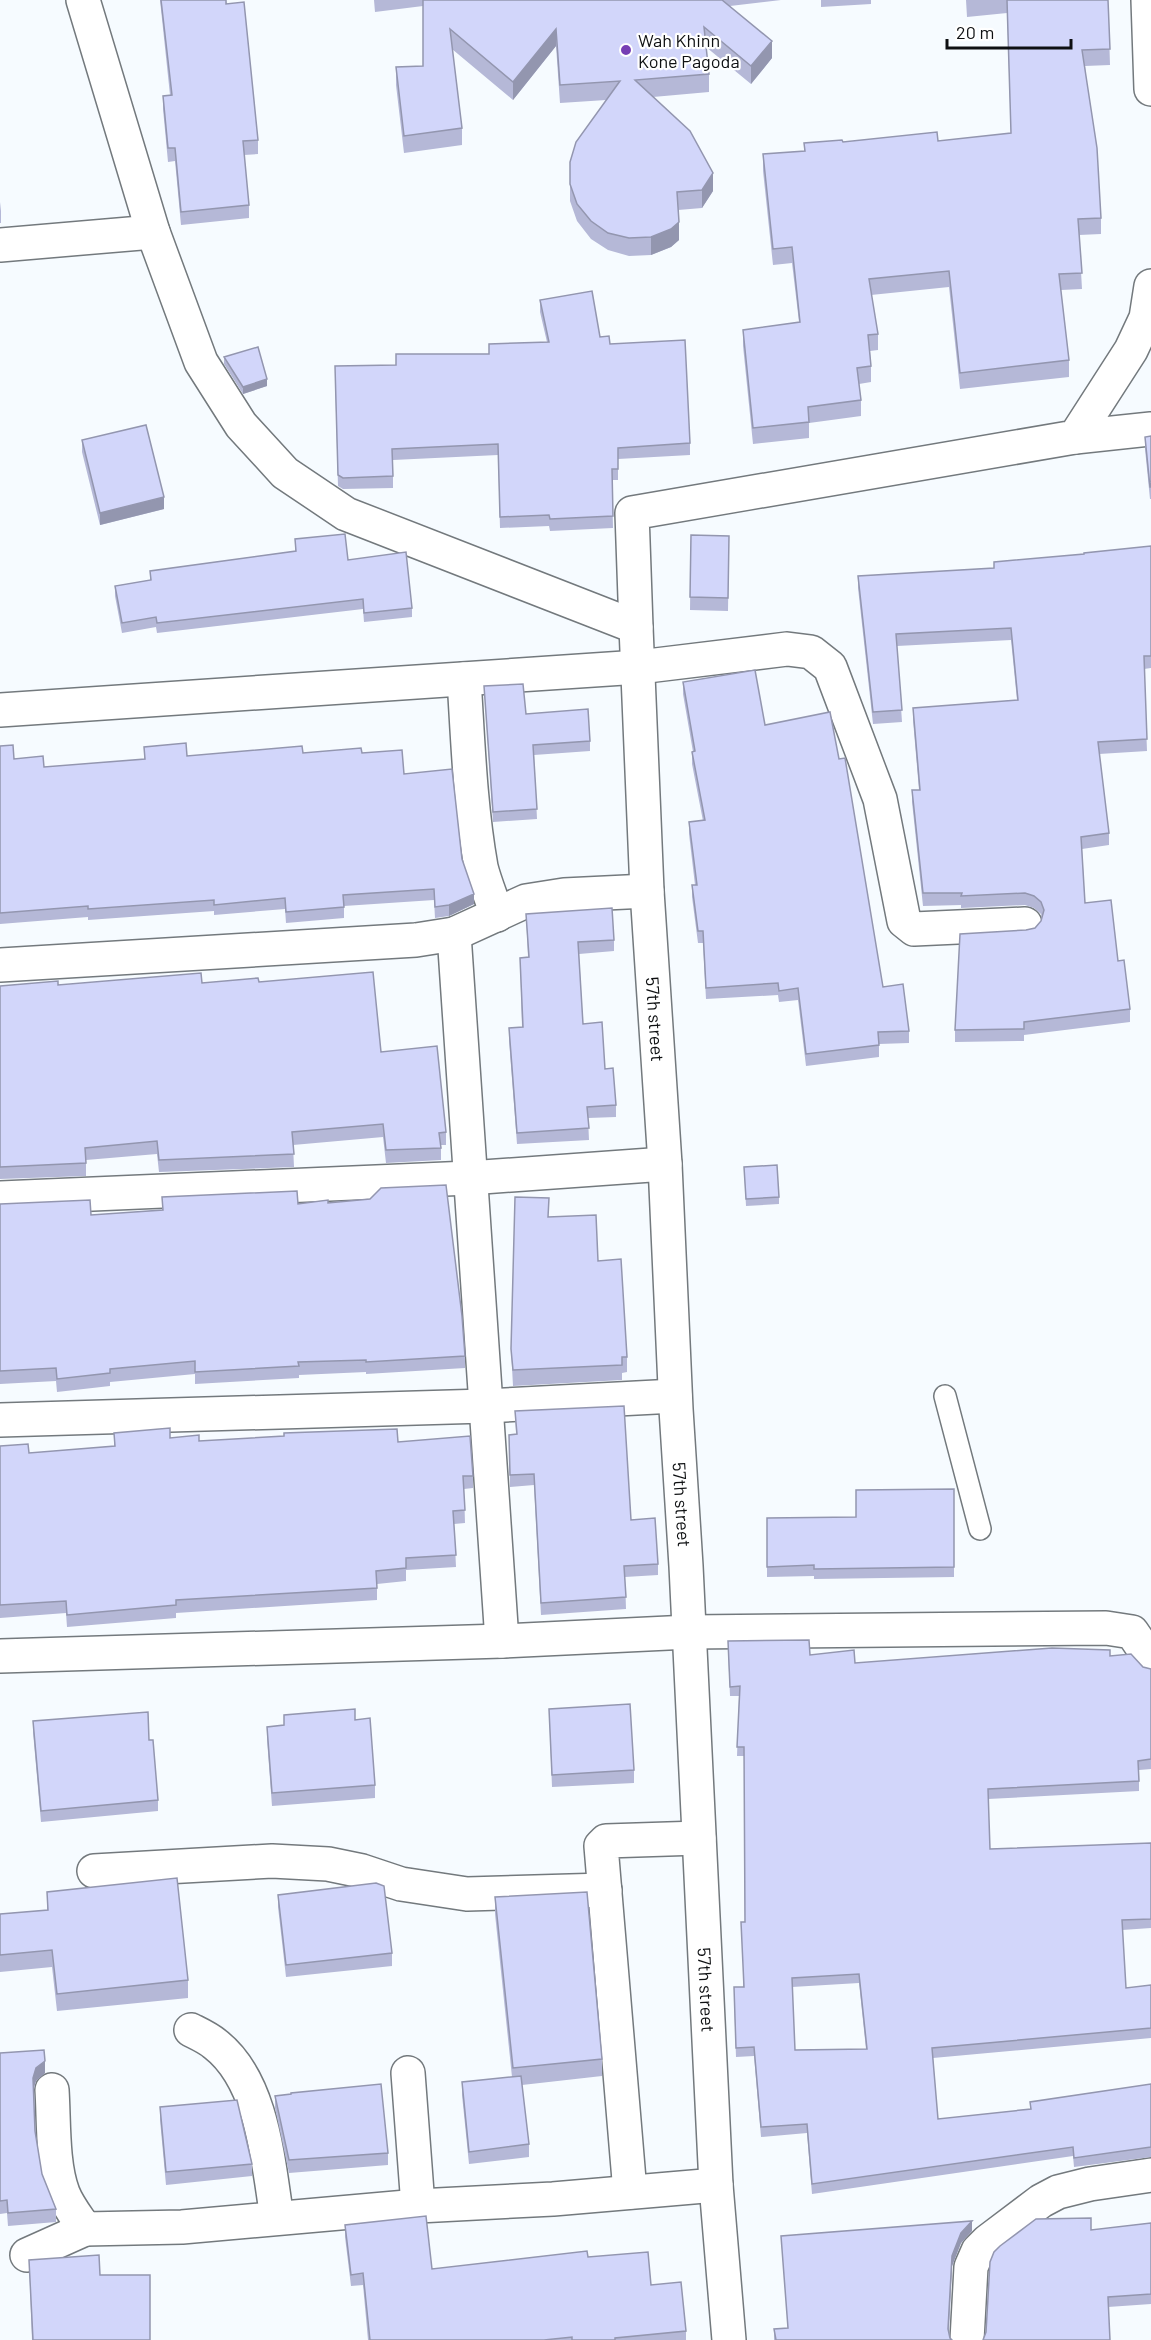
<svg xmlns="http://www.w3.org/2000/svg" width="1151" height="2340" viewBox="0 0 1151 2340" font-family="Barlow,sans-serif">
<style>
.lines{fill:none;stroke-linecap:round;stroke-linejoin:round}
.lane-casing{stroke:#73797d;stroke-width:24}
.street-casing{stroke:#73797d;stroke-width:36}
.lane{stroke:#fff;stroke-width:21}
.street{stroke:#fff;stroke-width:33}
.wall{fill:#b5b8d7;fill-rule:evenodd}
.shaded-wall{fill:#9396af}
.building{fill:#d2d6fa;stroke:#9396af;stroke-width:1.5;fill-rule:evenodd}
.poi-dot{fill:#763eb4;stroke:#fff;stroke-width:2}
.labels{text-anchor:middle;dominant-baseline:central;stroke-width:4.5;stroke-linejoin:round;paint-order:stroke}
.poi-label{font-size:18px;fill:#0e1012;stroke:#fff;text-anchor:start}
.street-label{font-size:18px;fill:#0e1012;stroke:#fff}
</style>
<rect width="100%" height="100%" fill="#f6fbff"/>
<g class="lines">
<defs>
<path id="lane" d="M945,1396l35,133"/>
<g id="street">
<path id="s1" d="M83,0l70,232 48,130 40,63 44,48 61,41 290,113 11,264 18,273 11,245 10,157 30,619 13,155"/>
<path d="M1148,0l3,89"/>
<path d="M0,245l153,-13"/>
<path d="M1075,437l76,-8"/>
<path d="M636,627l-4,-114 443,-76 56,-87 15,-32 5,-32"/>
<path d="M464,679c4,63 6,126 17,188 4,16 11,32 16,48"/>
<path d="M0,710l639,-43 148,-18 24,3 19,15 50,132 24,122 10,8 111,-5"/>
<path d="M454,934l48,707"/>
<path d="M0,965l416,-25 38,-6 72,-33 38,-6 83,-4"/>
<path d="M0,1198l469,-20 196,-14"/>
<path d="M0,1420l485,-14 190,-10"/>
<path d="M0,1656l502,-15 187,-9 417,-4 26,4 19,28"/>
<path d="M94,1871l178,-10 56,3 34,7 39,13 66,10 138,-4"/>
<path d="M191,2030c8,4 17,8 24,14 48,37 53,118 62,174"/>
<path d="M408,2073l10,133"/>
<path d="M52,2090c2,31 0,74 11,103 5,13 14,24 22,36l97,-2 236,-21 135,-7 163,-14"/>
<path d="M630,2192l-29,-346 5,-5 93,-3"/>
<path d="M27,2255l58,-26"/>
<path d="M967,2340l4,-73 7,-16 10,-10 53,-40 17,-9 32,-8 61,-9"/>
</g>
</defs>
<use href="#lane" class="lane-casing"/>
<use href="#street" class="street-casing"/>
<use href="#lane" class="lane"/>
<use href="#street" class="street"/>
</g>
<path class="wall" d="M160,0h66l32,140v14l-14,1 5,50v13l-68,7 -6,-64 -7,1 -5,-53v-13l7,-1z
M374,0h407l-51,6 42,52 -21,26 -45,-37 3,27v18l-56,5 60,94 -11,17 -24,2 1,30 -8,7 -20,8 -22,1 -21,-6 -17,-11 -14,-18 -7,-20v-39l36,-62 -46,3 -4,-57 -43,54 -61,-51 10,79v17l-58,8 -8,-68v-18l27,-1v-60l-48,6z
M821,0h50v4l-50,3z
M966,0h142l2,65 -25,1 16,152v16l-22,1 3,54 -21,1 8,70v17l-109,12 -11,-102 -78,8 7,39v16l-8,1 1,15v16l-12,2 2,16v16l-52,7v15l-56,6 -10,-98v-16l56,-8 -7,-59 -19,2 -10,-94v-17l41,-3v-8l134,-2 73,-7 -4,-121 -40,4z
M0,202l1,9v12h-1z
M540,300l60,37 10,7 80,99v12l-72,4v21h-6l1,48 -63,3 -1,-5 -49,2 -2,-73 -105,5v28l-50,1 -5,-3 -3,-109 61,-12 93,-11 58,-12 -7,-30z
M224,357l43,29 -24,8 -19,-30z
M1151,436v63h-1l-5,-50v-12z
M82,440l82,69 -64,16 -18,-73z
M691,535l38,1 -1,75 -38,-1z
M295,539l53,21 64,48v9l-48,5 -1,-13 -206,24 -1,-6 -34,6 -7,-37v-10l35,-6v-9l145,-20z
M1151,546v122l-7,1 3,82 -48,3 10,79v12l-27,4 3,54 33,58 12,48v13l-106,13v6l-69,1v-12l71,-100 9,-2 6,-7 1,-3 -1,-4 -7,-6 -9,-3 -64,3v-3l-38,1 -11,-104v-12h7l-6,-70v-12l104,-8 -6,-60 -114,6 5,76 -29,2 -15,-136v-12l136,-8z
M683,682l82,43 118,262 26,44v12l-30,1v13l-73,9 -8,-66 -19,2 -1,-7 -72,4 -3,-56h-5l-6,-46v-12h3l-6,-51v-12l14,-1 -11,-57v-12h1l-10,-58z
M484,686l42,28 64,27v10l-56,4 3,64 -44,3z
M0,746l14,13 30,8 100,-7v-13l43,9 116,-3h59l42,21 58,85 12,45 -25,12 -14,2 -1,-18 -90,6v12l-58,5 -1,-14 -71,6v-4l-126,9v-3l-88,7z
M526,914l88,26v11l-35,3 4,70 22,45 11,36v12l-28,1 1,22 -72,4 -8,-104v-12l13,-1 -2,-69 8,-1z
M259,982l122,70 65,80v13h-5v15l-55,3 -3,-26 -90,8 1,22 -135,5 -2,-18 -71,6v16l-86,3v-193z
M744,1167l35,30v7l-33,2z
M162,1197l136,7 30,-1 137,153v12l-99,6v-2l-67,3v3l-104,6v-10l-85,8v4l-53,6 -1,-11 -56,3v-180l91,11 71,-5z
M549,1217l49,44 29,96v15l-5,1v7l-109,6 -2,-37z
M515,1411l116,109 27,44v11l-33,2 1,32 -85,6 -7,-130 -24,2 -1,-52 7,-1z
M114,1433l85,8 199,1 75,34v12l-9,1 1,34 -11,1 2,43 -50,3v11l-29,3v16l-201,13v5l-109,9 -1,-14 -66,5v-172l29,7 85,-7z
M954,1489v88l-140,2v-3l-47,1v-59l89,-1z
M728,1650l82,5 45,8 255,-7 33,11 8,2v100l-12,1v21l-151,8 2,50 161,-6v85l-29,2 4,58 25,-3v53l-218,20 5,61 92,-9v-8l121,-18v73l-77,10 -1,-11 -261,38 -5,-61 -46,4 -7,-81 -18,1 -2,-60 9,-10 2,-65 -1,-166h-7l2,-60h-9zM859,1983l7,66 -71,1 -3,-63z
M549,1709l85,61v13l-82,4z
M284,1715l91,70v13l-103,8 -5,-67v-12l17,-2z
M33,1721l116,19 9,60v11l-117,11 -8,-90z
M47,1892l141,88v18l-131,13 -5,-44 -52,5v-58l47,-4z
M278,1895l114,58v13l-106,11 -8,-70z
M495,1897l107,162v17l-80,9 7,59v13l-60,7 -7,-69v-13l50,-5 -17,-163z
M0,2053l45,20 -9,8 -2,8 1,42 7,43 14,35v13l-48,4 -1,-13 -7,1z
M291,2094l97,59v12l-99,8 -14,-65v-12z
M160,2107l92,57v12l-86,9 -6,-65z
M1151,2223v81l-43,3 -17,-77z
M345,2225l87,44 156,-12 63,28 35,46v9h-318l-5,-55 -12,1 -6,-49z
M972,2231l-11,12 -9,23 -3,65 1,7 2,2h-178v-11l14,-1 -7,-92z
M29,2260l71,15 50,65h-118z"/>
<path class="shaded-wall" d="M556,29v17l-43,54v-18z
M772,41v17l-21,26v-18z
M713,173v18l-11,17v-18z
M679,222v18l-8,7 -20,8v-18z
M267,379v7l-24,8v-7z
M164,497v12l-64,16v-12z
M474,894v10l-25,12v-11z
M45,2061v12l-9,8 -3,9v-12l3,-10z
M972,2221v10l-11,12 -9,23 -4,73 4,-83 9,-23z"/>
<path class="building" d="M161,0h65v4l18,-2 14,138 -15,1 6,64 -68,7 -6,-64h-7l-5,-52 9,-1z
M423,0h299l50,41 -21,25 -47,-39 5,47 -74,6 55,51 23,42 -11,17 -25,2 2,30 -8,7 -20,8 -22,1 -21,-5 -17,-12 -14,-17 -7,-20v-22l6,-20 44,-61 -60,4 -4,-56 -43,53 -63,-53 12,99 -58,8 -8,-69 27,-1z
M1007,0h101l2,49 -28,1 15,98 4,70 -23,1 4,54 -23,1 10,86 -109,13 -11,-102 -80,8 9,55 -10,1 3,31 -14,2 4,32 -53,7 1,15 -56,6 -10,-98 57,-8 -8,-75 -19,2 -10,-95 42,-3 -1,-8 38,-3 1,2 94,-10 1,9 73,-8z
M592,291l8,46 9,-1 1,8 75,-4 5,103 -72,5v21h-6l1,47 -63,3 -1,-4 -49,2 -2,-73 -106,5 1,27 -50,2 -5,-3 -3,-109 61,-1v-11h93v-10l60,-2 -9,-42z
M258,347l9,32 -24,8 -19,-30z
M146,425l18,72 -64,16 -18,-73z
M1151,436v51h-1l-5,-50z
M345,534l3,26 58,-8 6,56 -48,5 -1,-14 -206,24 -1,-6 -34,6 -7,-37 36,-6 -1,-9 146,-20 -1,-12z
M691,535l38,1 -1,62 -38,-1z
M1151,546v110h-7l3,83 -49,3 11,91 -28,4 4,66 26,-3 7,61 6,-1 6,49 -106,13v7l-69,1 5,-96 66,-4 9,-2 6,-7 3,-11 -3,-8 -7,-6 -9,-3 -64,3 1,-3h-39l-11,-103h8l-7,-82 105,-8 -7,-72 -115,6 6,76 -29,2 -15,-136 136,-8v-6l90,-8v-1z
M755,670l10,55 65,-13 9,47 6,-1 38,229 20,-3 6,47 -31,1 1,13 -73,9 -8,-66 -19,3 -1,-8 -72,5 -3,-57h-5l-6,-46h5l-8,-63 16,-2 -13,-68 3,-1 -12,-69z
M523,684l3,30 62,-5 2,32 -57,4 4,64 -44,3 -9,-126z
M186,743l1,13 115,-10 1,7 58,-5 1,5 40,-3 2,24 48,-5 10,90 12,35 -25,11 -14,2 -1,-18 -91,6 1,12 -58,5 -1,-14 -71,7v-5l-126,9v-3l-88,7v-167l13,-1 1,14 29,-3 1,11 101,-8 -1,-12z
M612,908l2,32 -36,2 5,82 19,-2 3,47 8,-1 3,37 -29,2 2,21 -72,5 -8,-105 14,-1 -3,-69 9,-1 -3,-43z
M373,972l8,80 56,-6 9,86 -7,1 2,15 -55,2 -3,-26 -91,8 2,22 -135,6 -2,-19 -72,7 1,15 -86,4v-181l58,-5v4l143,-12 1,10 56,-5 1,4z
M777,1165l2,32 -33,2 -2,-32z
M446,1185l16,131 3,40 -99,6v-2l-68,2 1,4 -104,6v-11l-85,8v4l-53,6 -1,-11 -56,3v-167l90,-4 1,15 72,-5 -1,-13 135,-6 1,13 30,-4v3l42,-4 11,-11z
M515,1197l34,1 -1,19 48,-2 2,46 23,-2 6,98h-5v8l-109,5 -2,-21z
M624,1406l7,114 24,-2 3,46 -34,2 2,31 -85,6 -7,-129 -24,1 -1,-40 8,-1 -2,-23z
M170,1428v10l29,-3v6l85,-5v-3l113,-4 1,13 72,-6 3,40h-10l2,34 -12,1 3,44 -50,3v10l-30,3 1,17 -201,12v5l-109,10 -1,-14 -66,4v-159l28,-2 1,9 86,-7 -1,-13z
M954,1489v78l-140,2v-4l-47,2v-49l89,-1v-27z
M809,1640l1,15 44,-5 1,13 197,-15 58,2v6l21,-2 12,13 8,2v90l-13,2 1,20 -151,8 2,60 161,-6v76l-29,1 4,68 25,-3v43l-219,20 6,71 93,-10 -1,-7 121,-18v63l-77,11 -1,-11 -261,37 -5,-60 -46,3 -7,-80 -18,1 -2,-61h10l-3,-65h4l-1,-175h-7l3,-61 -10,1 -2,-46zM859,1974l8,75 -72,1 -3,-72z
M630,1704l4,66 -82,5 -3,-66z
M355,1709v11l15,-2 5,67 -103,8 -5,-66 17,-2v-10z
M148,1712l1,28h4l5,60 -117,11 -8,-90z
M177,1878l11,102 -131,14 -5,-44 -52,5v-41l48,-4 -1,-18z
M376,1883l8,3 8,67 -106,12 -8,-70z
M587,1892l15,167 -89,9 -18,-171z
M44,2050l1,11 -9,7 -3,10 2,53 7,43 14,35 -48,4 -1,-13 -7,1v-148z
M521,2076l8,68 -60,8 -7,-70z
M381,2084l7,69 -99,7 -14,-64 16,-2v-1z
M237,2100l15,64 -86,8 -6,-65z
M426,2216l6,53 155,-18 1,6 60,-5 3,33 30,-3 5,49 -71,7v2h-43v-3l-28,3h-174l-7,-67 -12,2 -6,-50z
M1091,2218v12l60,-7v71l-43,3 2,43h-127l3,-8 4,-70 4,-10 6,-6 36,-27z
M972,2221l-11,12 -9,23 -4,73 2,9 2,2h-176l-2,-11 14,-1 -7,-92z
M99,2255l1,20h50v65h-117l-4,-80z"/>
<circle class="poi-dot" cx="626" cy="50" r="6"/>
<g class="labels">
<g class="poi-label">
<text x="638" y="40">Wah Khinn<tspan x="638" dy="21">Kone Pagoda</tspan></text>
</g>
<g class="street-label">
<text stroke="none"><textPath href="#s1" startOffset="1298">57th street</textPath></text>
<text stroke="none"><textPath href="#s1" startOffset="1784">57th street</textPath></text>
<text stroke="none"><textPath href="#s1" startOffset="2270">57th street</textPath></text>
</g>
</g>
<path d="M947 39v9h124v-9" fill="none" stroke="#0e1012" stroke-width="3"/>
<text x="956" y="39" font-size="18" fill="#0e1012" stroke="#ffffff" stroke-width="4.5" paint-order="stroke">20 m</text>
</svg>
